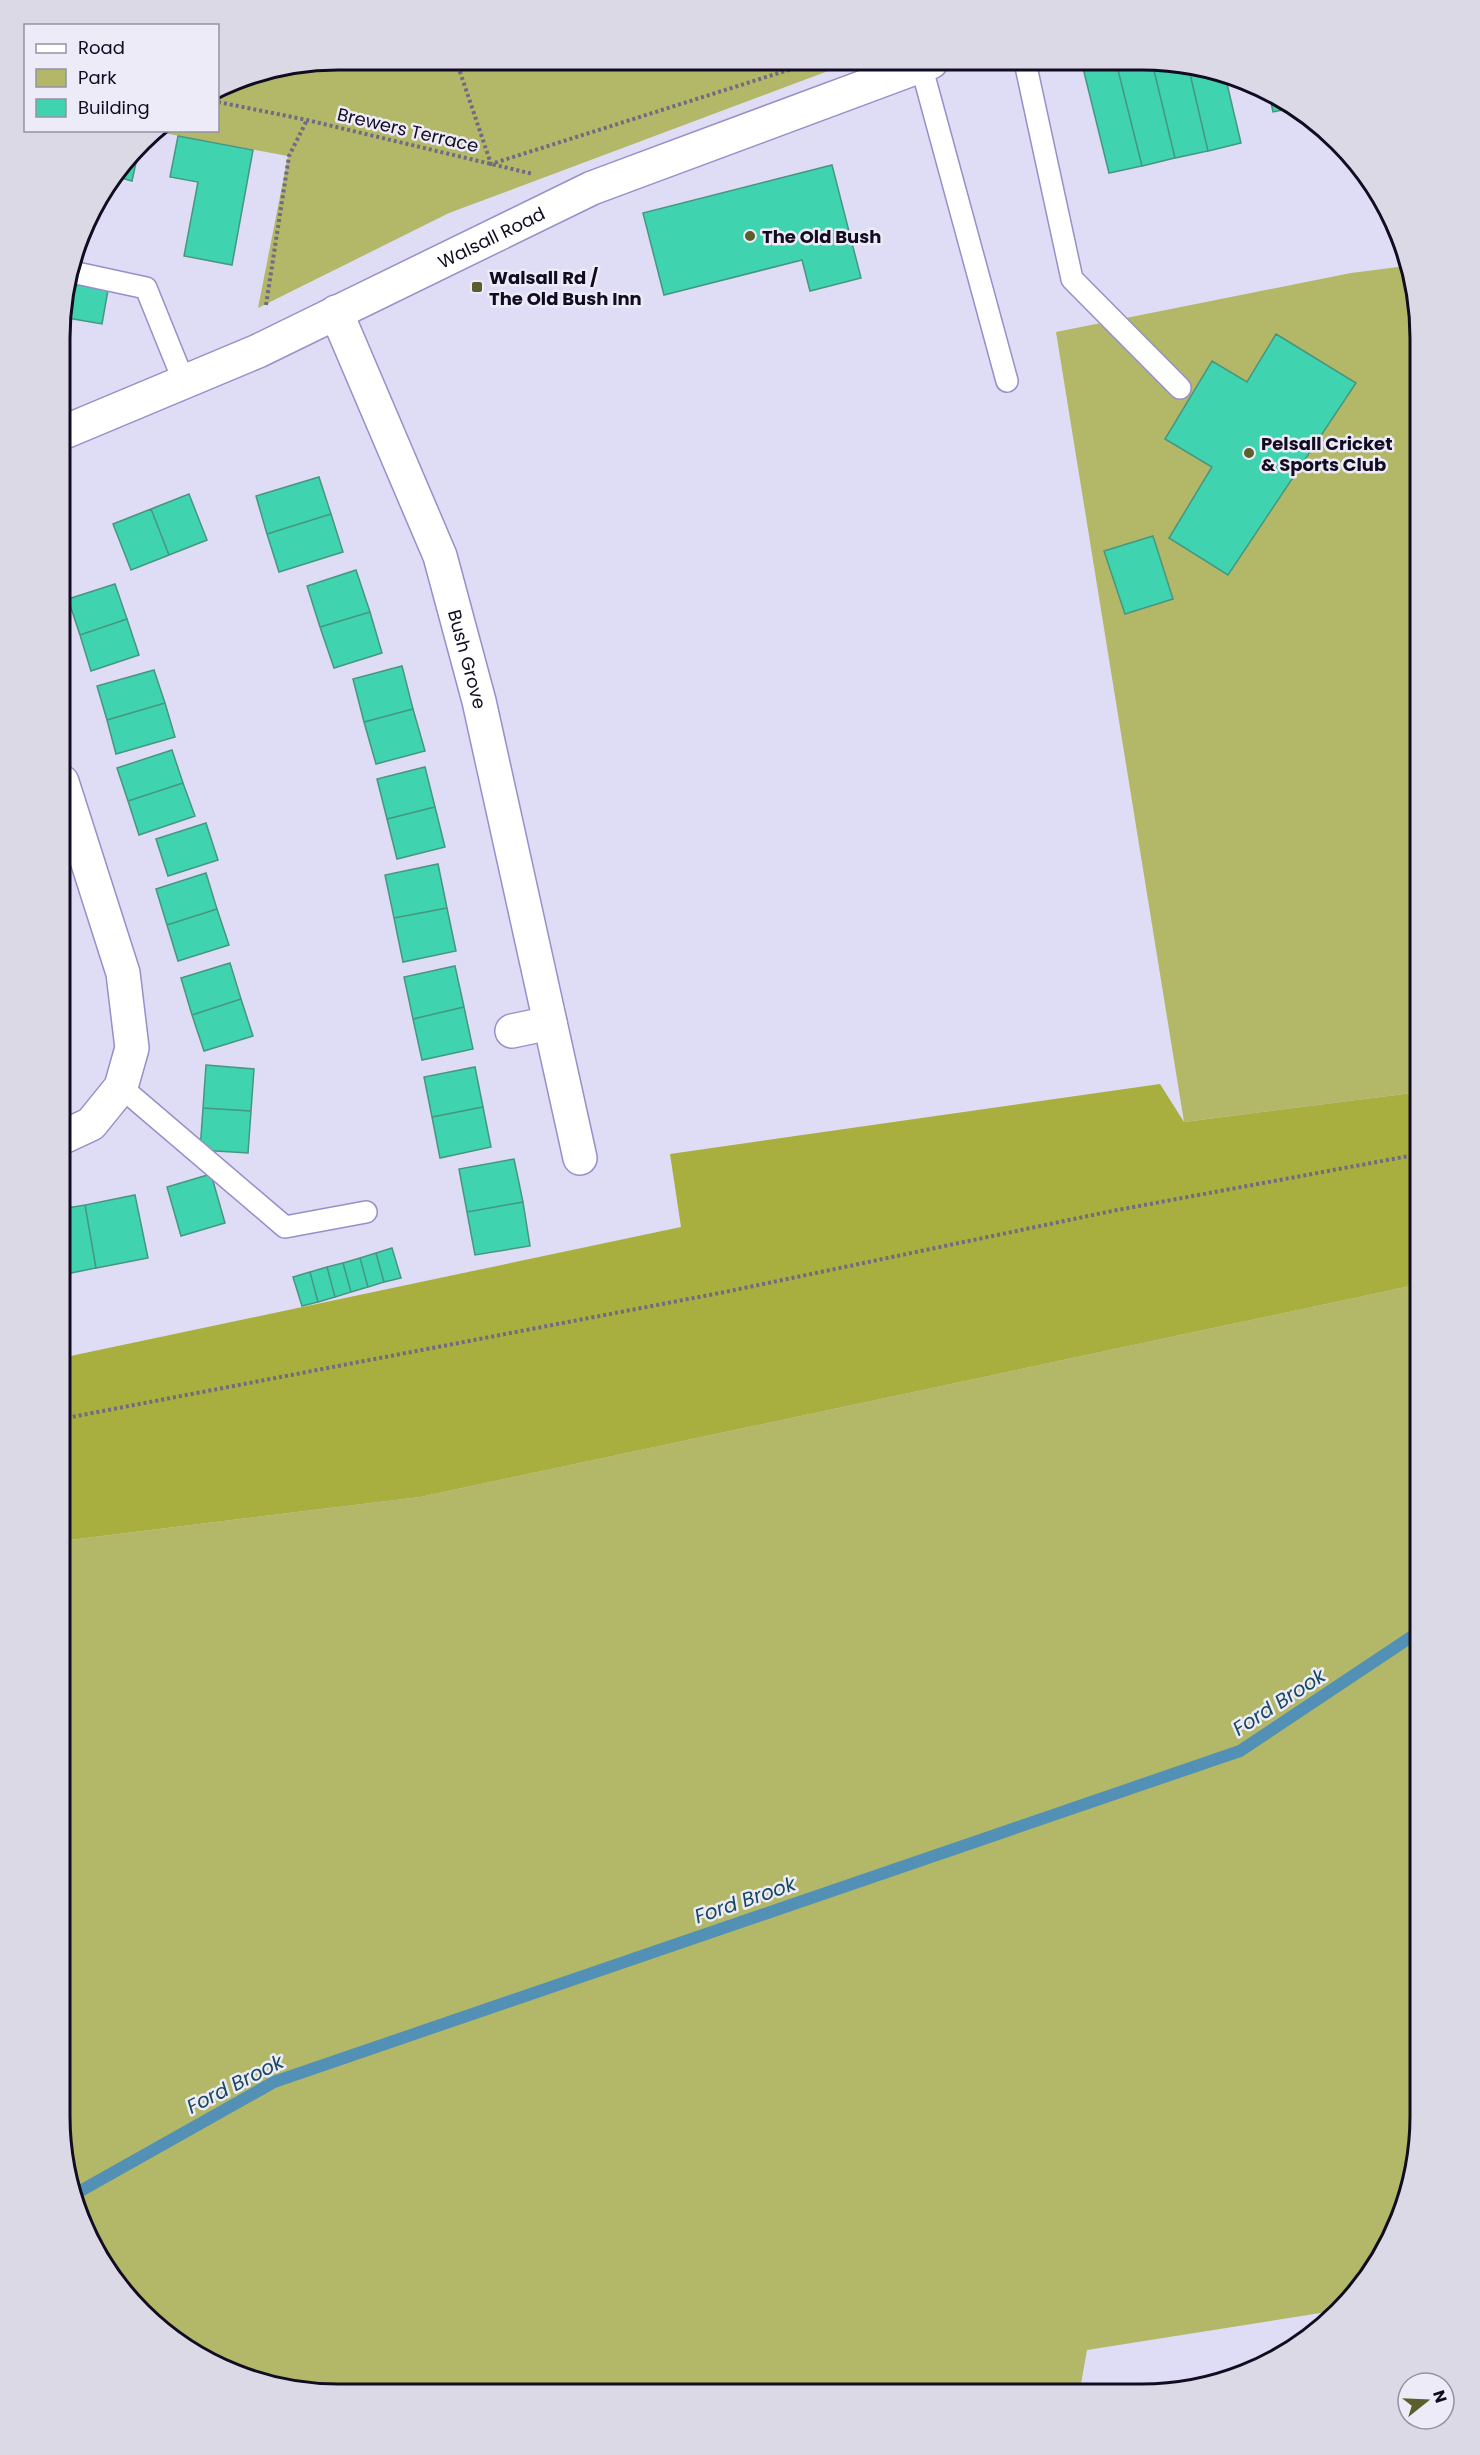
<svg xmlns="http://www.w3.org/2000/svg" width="1480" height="2455" viewBox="0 0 1480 2455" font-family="Poppins,sans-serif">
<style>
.green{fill:#b2b867}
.forest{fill:#a8af3f}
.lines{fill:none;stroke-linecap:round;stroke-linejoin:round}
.stream{stroke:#5290b6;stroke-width:12}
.building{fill:#3fd3af;stroke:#47967f;stroke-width:1.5}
.lane-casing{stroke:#998ec9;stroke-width:24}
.street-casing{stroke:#998ec9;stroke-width:36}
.secondary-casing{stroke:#998ec9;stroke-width:36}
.path{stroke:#706b83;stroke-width:4;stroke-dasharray:3 3;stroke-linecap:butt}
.lane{stroke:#fff;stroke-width:21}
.street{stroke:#fff;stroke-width:33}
.secondary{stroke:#fff;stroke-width:33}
.poi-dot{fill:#5b5f2d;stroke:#ecebf7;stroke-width:2}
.labels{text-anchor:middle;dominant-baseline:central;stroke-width:5;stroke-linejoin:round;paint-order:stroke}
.street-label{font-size:18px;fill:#120c22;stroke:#ecebf7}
.poi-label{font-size:18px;font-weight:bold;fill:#120c22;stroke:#ecebf7;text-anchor:start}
.water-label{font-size:20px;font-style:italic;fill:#16485f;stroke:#ecebf7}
.rim{fill:none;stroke:#120c22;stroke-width:3}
</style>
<rect width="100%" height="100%" fill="#dfdcf5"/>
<path class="green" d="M338,60l517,1 -406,152 -191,95 30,-152 -135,-25 65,-1v-40l14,-9z
M1406,266l14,72v754l-236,30 -128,-790 295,-59z
M1420,1284l-1,851 -14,71 -42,80 -24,24 -252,40 -8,45 -777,-2 -70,-19 -63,-36 -51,-52 -37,-63 -21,-106 1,-576 359,-44z"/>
<path class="forest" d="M1160,1084l24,38 236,-30v192l-1000,213 -359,44v-183l620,-131 -11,-73z"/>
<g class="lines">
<path class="stream" d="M75,2194l199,-112 966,-331 180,-120"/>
</g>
<path class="building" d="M1112,62h4l26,104 -33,7 -26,-105z
M1116,62h36l23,96 -33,8z
M1152,62h26l10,3 20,86 -33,7z
M1188,65l37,10 16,68 -33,8z
M1269,93l25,15 -21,4z
M178,136l75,14 -21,115 -48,-9 14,-74 -28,-5z
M139,149l-7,32 -14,-4z
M832,165l29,113 -51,13 -8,-31 -138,35 -21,-82z
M68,283l40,7 -6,34 -40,-7v-15z
M1276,334l80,49 -128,192 -59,-37 43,-71 -47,-28 47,-78 35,21z
M319,477l12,37 -64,20 -11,-38z
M189,494l18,46 -38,15 -18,-46z
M151,509l18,46 -38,15 -18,-46z
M331,514l12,38 -64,20 -12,-38z
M1153,536l20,63 -48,15 -21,-63z
M356,570l14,42 -50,15 -13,-41z
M115,584l12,35 -47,16 -12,-36z
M370,612l12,41 -48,15 -14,-41z
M127,619l12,36 -48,16 -11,-36z
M402,666l11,43 -49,13 -11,-43z
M154,670l11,33 -58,17 -10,-34z
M165,703l10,34 -59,17 -9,-34z
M413,709l12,42 -49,13 -12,-42z
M172,750l11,33 -55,18 -11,-33z
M425,767l10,40 -48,12 -10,-40z
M183,783l12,33 -56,19 -11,-34z
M435,807l10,40 -48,12 -10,-40z
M206,823l12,37 -50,16 -12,-37z
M438,864l9,44 -53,10 -9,-43z
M206,873l11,36 -50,16 -11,-36z
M447,908l9,43 -53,11 -9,-44z
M217,909l12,36 -51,16 -11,-36z
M230,963l11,36 -49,16 -11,-37z
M455,966l9,41 -51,12 -9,-42z
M241,999l12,37 -49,15 -12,-36z
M464,1007l9,42 -51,11 -9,-41z
M206,1065l48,4 -3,42 -48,-3z
M475,1067l8,40 -51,10 -8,-40z
M483,1107l8,40 -51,11 -8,-41z
M203,1108l48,3 -3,42 -48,-3z
M514,1159l9,43 -56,10 -8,-43z
M211,1174l14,49 -44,13 -14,-49z
M135,1195l13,63 -52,10 -11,-63z
M523,1202l7,44 -55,9 -8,-43z
M85,1205l11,63 -35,7v-66z
M392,1248l9,30 -17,4 -8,-29z
M376,1253l8,29 -16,5 -8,-29z
M360,1258l8,29 -17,5 -8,-29z
M343,1263l8,29 -16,5 -8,-30z
M327,1267l8,30 -17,5 -8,-30z
M310,1272l8,30 -16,4 -9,-29z"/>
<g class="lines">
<defs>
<path id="lane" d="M1025,62l47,217 108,109
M921,65l86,316
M72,272l74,16 38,94
M121,1087l164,140 81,-15"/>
<g id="street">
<path id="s1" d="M336,312l104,244 39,145 101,457"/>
<path d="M512,1031l38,-8"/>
<path d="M61,1138l30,-14 30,-37 11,-39 -9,-75 -61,-191"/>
</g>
<g id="secondary">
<path id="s2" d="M62,433l196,-82 334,-163 339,-126"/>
</g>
</defs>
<use href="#lane" class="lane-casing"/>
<use href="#street" class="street-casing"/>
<use href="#secondary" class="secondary-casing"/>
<path class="path" d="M456,60l35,104 310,-98
M218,102l89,18 226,54
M266,305l23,-149 18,-36
M61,1419l664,-127 387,-81 308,-57"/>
<use href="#lane" class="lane"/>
<use href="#street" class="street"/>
<use href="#secondary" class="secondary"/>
</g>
<g class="poi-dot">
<circle cx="750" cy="236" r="6"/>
<rect x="471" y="281" width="12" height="12" rx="3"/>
<circle cx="1249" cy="453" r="6"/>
</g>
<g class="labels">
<g class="street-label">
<text transform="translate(408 130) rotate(13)">Brewers Terrace</text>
<text stroke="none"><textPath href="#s2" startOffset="472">Walsall Road</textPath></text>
<text stroke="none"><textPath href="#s1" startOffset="372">Bush Grove</textPath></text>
</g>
<g class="poi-label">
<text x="762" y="236">The Old Bush</text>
<text x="489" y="277">Walsall Rd /<tspan x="489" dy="21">The Old Bush Inn</tspan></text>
<text x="1261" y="443">Pelsall Cricket<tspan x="1261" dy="21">&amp; Sports Club</tspan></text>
</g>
<g class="water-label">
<text transform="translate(1279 1702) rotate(-33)">Ford Brook</text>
<text transform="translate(745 1900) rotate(-19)">Ford Brook</text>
<text transform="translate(235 2084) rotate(-27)">Ford Brook</text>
</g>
</g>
<path d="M0 0H1480V2455H0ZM338 70H1142A268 268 0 0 1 1410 338V2116A268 268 0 0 1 1142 2384H338A268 268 0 0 1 70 2116V338A268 268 0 0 1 338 70Z" fill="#dbd9e6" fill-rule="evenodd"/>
<path class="rim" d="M338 70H1142A268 268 0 0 1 1410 338V2116A268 268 0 0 1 1142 2384H338A268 268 0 0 1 70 2116V338A268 268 0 0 1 338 70Z"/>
<rect x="24" y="24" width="195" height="108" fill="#ecebf7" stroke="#9592a2" stroke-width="1.5"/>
<rect x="36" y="44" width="30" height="9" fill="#ffffff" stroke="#9592a2" stroke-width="1.5"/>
<text x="78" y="54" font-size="18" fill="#120c22">Road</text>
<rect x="36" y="69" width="30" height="18" fill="#b2b867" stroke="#9592a2" stroke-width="1.5"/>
<text x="78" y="84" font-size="18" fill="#120c22">Park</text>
<rect x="36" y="99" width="30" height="18" fill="#3fd3af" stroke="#9592a2" stroke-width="1.5"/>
<text x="78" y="114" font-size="18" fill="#120c22">Building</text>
<g transform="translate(1426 2401) rotate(72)"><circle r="28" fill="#ecebf7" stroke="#9592a2" stroke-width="1.5"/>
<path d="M0-4.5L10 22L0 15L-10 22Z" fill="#5b5f2d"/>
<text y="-9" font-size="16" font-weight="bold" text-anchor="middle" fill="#120c22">N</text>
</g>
</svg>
